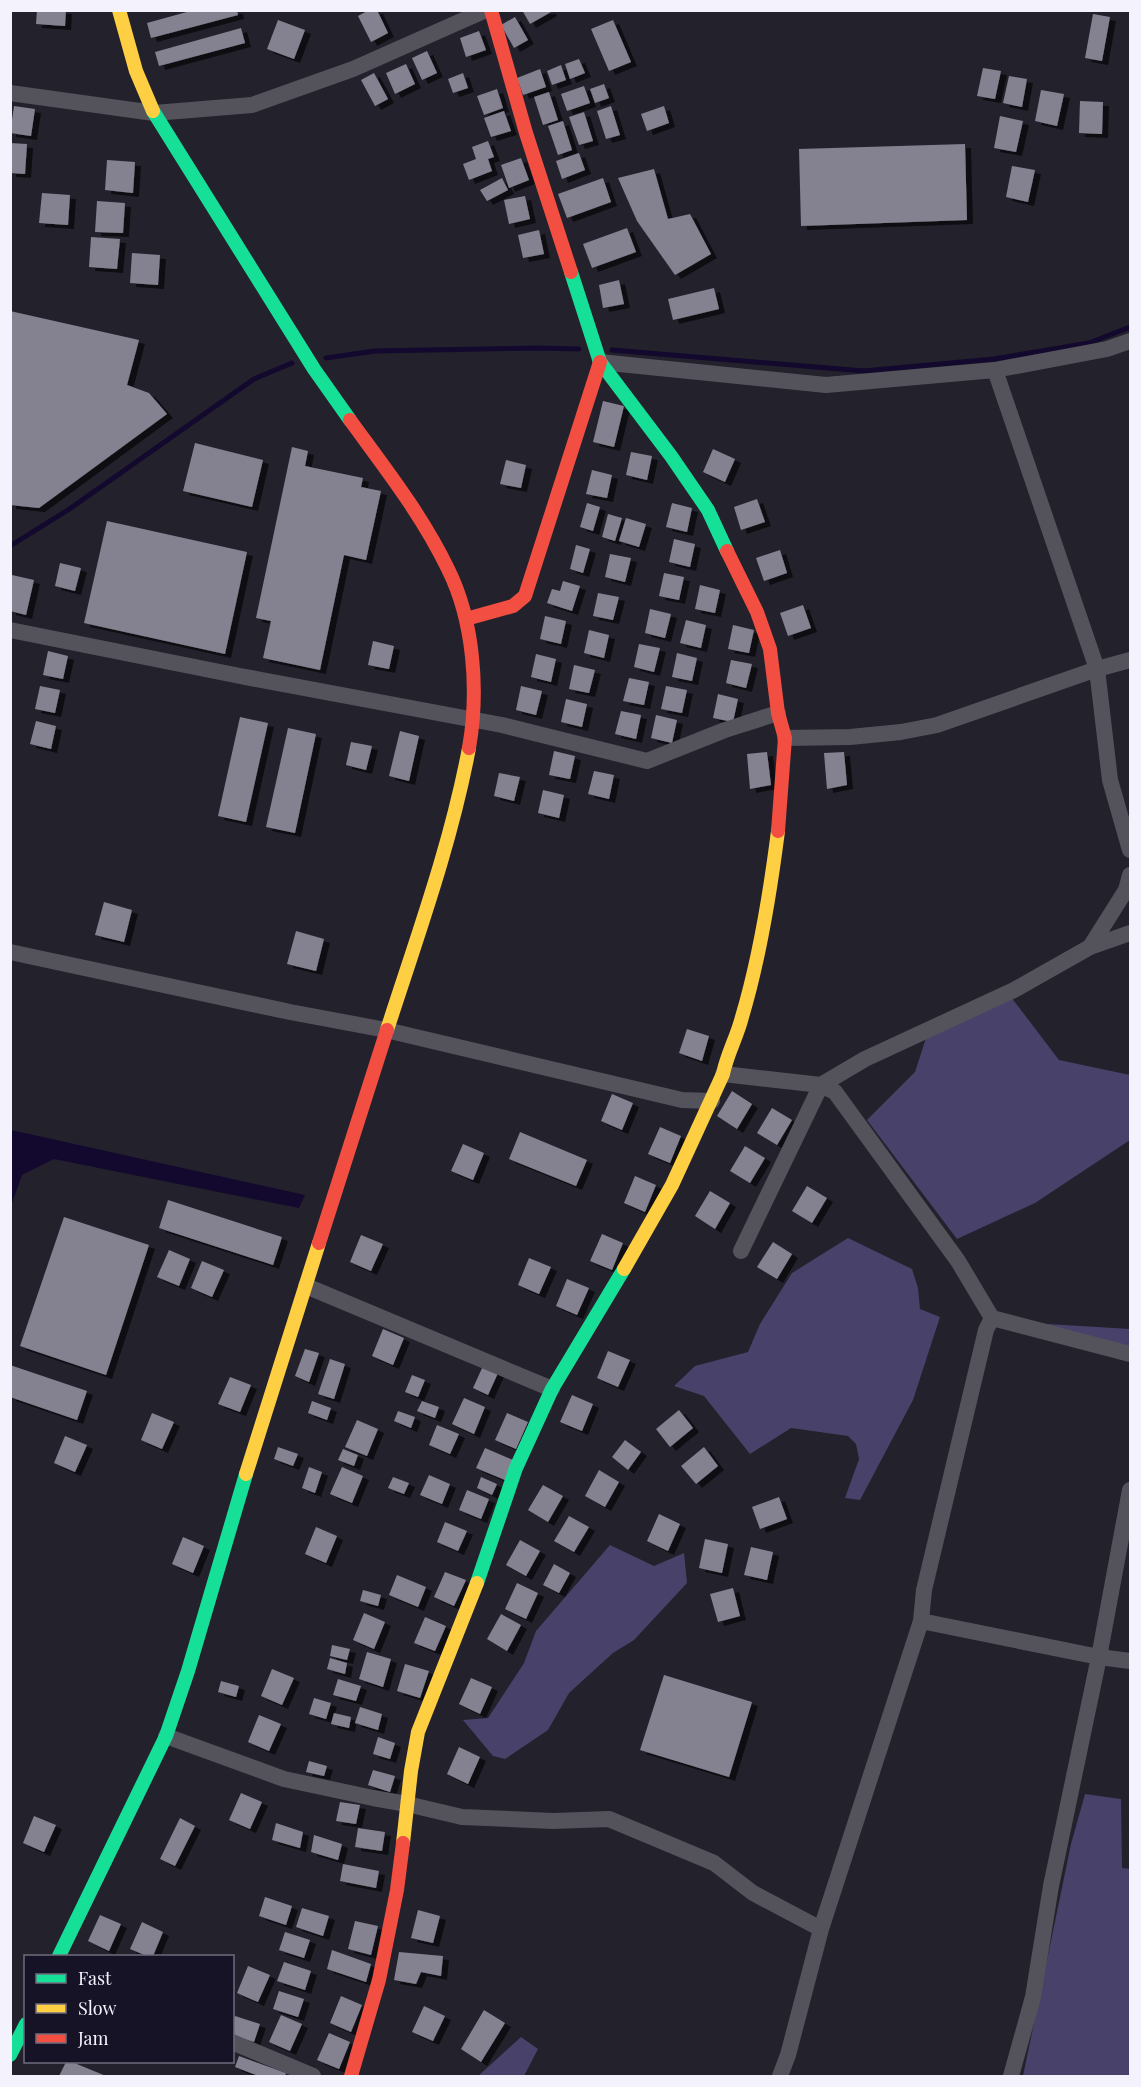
<svg xmlns="http://www.w3.org/2000/svg" width="1141" height="2087" viewBox="0 0 1141 2087" font-family="'Playfair Display',serif">
<style>
.forest{fill:#484169}
.water{fill:#13082d}
.lines{fill:none;stroke-linecap:round;stroke-linejoin:round}
.stream{stroke:#13082d;stroke-width:5}
.building{fill:#848291;filter:url(#shadow)}
.street{stroke:#54535b;stroke-width:16}
.fast{stroke:#16e098;stroke-width:14}
.slow{stroke:#ffcf43;stroke-width:14}
.jam{stroke:#f24e42;stroke-width:14}
</style>
<defs>
<filter id="shadow"><feDropShadow dx="6" dy="4" stdDeviation="0" flood-color="#0009"/></filter>
</defs>
<rect width="100%" height="100%" fill="#23212c"/>
<path class="forest" d="M1008,993l51,67 71,15v65l-95,63 -78,36 -90,-119 48,-48 11,-34z
M848,1238l64,31 6,19 2,21 20,8 -27,83 -53,100 -15,-2 14,-39 -3,-15 -8,-8 -57,-8 -41,26 -46,-58 -30,-10 21,-20 53,-14 12,-28 32,-51z
M1031,1323l99,6v19z
M610,1545l44,21 30,-13 3,30 -53,57 -21,13 -44,40 -21,37 -43,29 -12,-3 -30,-36 25,-2 36,-55 12,-32z
M1085,1794l36,5 1,69 8,1v207h-107l48,-232z
M521,2037l17,12 -14,27h-46z"/>
<path class="water" d="M11,1130l294,65 -6,13 -245,-49 -32,16 -11,31z"/>
<g class="lines">
<path class="stream" d="M612,350l252,21 130,-12 95,-16 41,-16
M326,358l49,-7 163,-3 41,1
M10,546l58,-36 186,-131 38,-16"/>
</g>
<path class="building" d="M37,10h29l-1,16 -29,-2z
M194,10h43l1,5 -87,23 -4,-15z
M369,10h8l11,23 -17,9 -13,-26z
M522,10h28l1,2 -21,12z
M1093,14l17,3 -8,44 -17,-3z
M515,17l13,23 -14,8 -13,-23z
M278,20l27,10 -11,29 -27,-10z
M613,20l18,42 -22,9 -18,-42z
M241,28l4,15 -86,23 -4,-14z
M479,31l7,19 -20,7 -6,-19z
M427,51l10,22 -15,7 -10,-22z
M579,59l6,14 -15,6 -5,-15z
M406,64l9,20 -20,10 -9,-21z
M561,65l5,15 -14,5 -5,-14z
M983,68l18,3 -6,28 -18,-3z
M540,69l6,18 -23,8 -6,-17z
M374,73l14,26 -13,7 -14,-26z
M463,73l5,15 -15,5 -5,-14z
M1009,76l18,3 -5,28 -19,-4z
M604,84l5,14 -14,5 -5,-14z
M584,86l6,17 -23,8 -6,-17z
M497,89l6,19 -19,7 -7,-19z
M1041,90l23,4 -7,32 -22,-5z
M549,92l9,28 -15,5 -9,-28z
M1080,101l23,1 -1,32 -23,-1z
M14,106l21,3 -4,27 -21,-3z
M611,106l9,29 -14,4 -9,-28z
M664,106l5,17 -22,8 -6,-17z
M504,111l7,20 -20,6 -7,-19z
M584,112l9,29 -14,4 -10,-28z
M1000,116l23,5 -7,31 -22,-4z
M563,121l9,29 -14,5 -10,-29z
M488,141l6,16 -6,2 4,12 -23,9 -6,-16 13,-5 -4,-12z
M10,143l17,1 -2,30 -15,-1z
M965,144l2,76 -166,6 -2,-77z
M579,153l6,17 -23,9 -6,-18z
M521,158l8,22 -20,8 -8,-23z
M107,160l28,2 -2,31 -28,-3z
M1012,166l23,4 -7,32 -22,-5z
M654,169l14,50 22,-5 21,40 -36,21 -38,-54 -19,-43z
M502,178l6,12 -21,11 -7,-11z
M603,178l8,24 -44,16 -9,-24z
M42,193l28,2 -2,30 -29,-2z
M525,196l5,23 -21,5 -5,-24z
M97,201l28,2 -2,30 -28,-1z
M627,228l9,24 -44,16 -9,-24z
M539,230l5,24 -21,4 -5,-23z
M91,237l29,2 -3,30 -28,-2z
M132,253l28,2 -2,30 -28,-2z
M619,280l5,24 -21,4 -4,-23z
M714,288l5,21 -46,11 -5,-21z
M10,311l129,29 -12,45 22,8 18,21 -128,94 -29,-3z
M603,401l21,5 -10,41 -21,-5z
M195,443l68,17 -11,47 -69,-16z
M292,447l16,4 -3,15 58,12 -2,9 20,4 -15,69 -22,-5 -24,115 -57,-12 8,-37 -15,-3z
M713,449l22,10 -10,23 -22,-10z
M631,452l21,4 -5,24 -21,-5z
M506,460l20,5 -5,23 -21,-4z
M592,470l20,5 -5,23 -21,-4z
M757,499l8,23 -24,8 -7,-23z
M587,503l13,4 -7,24 -13,-4z
M672,503l20,5 -5,24 -21,-5z
M608,514l14,4 -7,23 -13,-4z
M626,518l20,6 -7,23 -20,-6z
M107,521l140,31 -22,102 -141,-31z
M674,539l21,5 -5,23 -21,-5z
M576,545l14,4 -7,24 -13,-4z
M780,550l7,23 -23,8 -8,-23z
M610,554l21,4 -6,24 -20,-5z
M60,563l21,5 -6,23 -20,-5z
M664,573l20,4 -5,23 -20,-4z
M12,575l22,5 -8,35 -16,-4v-28z
M563,581l17,5 -8,25 -25,-8 5,-14 8,2z
M700,585l20,5 -5,23 -20,-4z
M598,593l21,4 -6,23 -20,-4z
M803,605l8,23 -23,8 -8,-23z
M650,609l21,5 -6,24 -20,-5z
M545,616l21,5 -5,23 -21,-5z
M686,620l20,5 -5,23 -21,-5z
M733,625l21,5 -5,23 -21,-4z
M589,630l20,5 -5,23 -20,-5z
M373,641l21,5 -5,23 -21,-4z
M639,644l21,4 -6,24 -20,-5z
M48,651l20,5 -5,23 -20,-4z
M677,653l20,5 -5,23 -20,-4z
M536,654l20,5 -5,23 -20,-5z
M731,660l21,4 -6,24 -20,-5z
M574,665l21,5 -6,23 -20,-4z
M629,678l20,4 -5,23 -21,-4z
M40,686l20,4 -5,23 -20,-4z
M521,686l21,5 -6,24 -20,-5z
M666,686l21,4 -5,23 -21,-4z
M718,694l20,5 -5,23 -20,-4z
M566,699l21,5 -5,23 -21,-5z
M621,711l20,4 -5,24 -21,-5z
M656,715l21,5 -5,23 -21,-5z
M240,717l28,6 -22,99 -28,-6z
M36,721l20,5 -5,23 -21,-5z
M288,728l28,6 -21,99 -29,-6z
M400,731l19,5 -10,45 -20,-5z
M351,742l21,4 -6,24 -20,-5z
M554,751l21,5 -5,23 -21,-4z
M767,752l4,33 -21,4 -3,-35z
M844,752l3,33 -20,4 -3,-36z
M594,771l20,4 -5,24 -21,-5z
M499,773l21,4 -6,24 -20,-5z
M543,790l21,5 -5,23 -21,-5z
M104,902l28,8 -8,32 -29,-7z
M296,931l28,8 -8,32 -29,-7z
M687,1029l22,7 -7,25 -23,-8z
M732,1091l20,13 -15,25 -20,-13z
M612,1094l21,9 -11,27 -21,-9z
M772,1108l20,12 -15,25 -20,-12z
M660,1127l21,9 -11,27 -22,-9z
M520,1132l67,28 -11,26 -67,-27z
M463,1144l21,9 -11,27 -22,-9z
M745,1146l20,12 -15,25 -20,-12z
M635,1176l21,9 -11,27 -21,-9z
M807,1186l20,12 -15,25 -20,-12z
M710,1191l20,12 -15,26 -20,-13z
M168,1200l114,37 -9,28 -114,-37z
M64,1217l85,28 -43,130 -86,-29z
M602,1234l21,9 -11,27 -22,-9z
M361,1235l22,9 -12,27 -21,-9z
M773,1242l19,12 -15,25 -20,-12z
M169,1250l21,9 -11,27 -22,-9z
M529,1258l22,9 -12,27 -21,-9z
M202,1261l22,9 -12,27 -21,-9z
M567,1279l22,9 -12,27 -21,-9z
M383,1329l21,9 -11,27 -21,-9z
M305,1349l14,4 -10,29 -14,-6z
M608,1351l22,9 -12,27 -21,-9z
M330,1359l15,5 -11,35 -16,-5z
M10,1365l77,26 -10,29 -67,-23z
M483,1366l15,7 -10,22 -15,-7z
M412,1375l13,5 -7,17 -13,-5z
M230,1377l21,8 -11,27 -22,-8z
M572,1395l21,9 -11,27 -22,-9z
M464,1398l21,9 -11,27 -22,-10z
M312,1401l19,7 -4,12 -19,-7z
M422,1401l17,6 -4,11 -18,-7z
M679,1410l14,18 -23,19 -14,-18z
M398,1411l17,6 -4,11 -17,-7z
M152,1413l22,9 -12,27 -21,-9z
M507,1413l21,9 -12,27 -21,-9z
M357,1420l21,9 -11,27 -22,-9z
M437,1425l22,9 -9,20 -21,-9z
M65,1436l22,9 -12,27 -21,-9z
M625,1440l16,12 -13,18 -16,-13z
M278,1447l20,7 -5,12 -19,-7z
M704,1447l14,19 -22,18 -15,-18z
M485,1448l28,12 -8,20 -29,-12z
M343,1449l15,6 -4,11 -16,-6z
M309,1467l13,5 -7,21 -13,-5z
M342,1467l21,9 -11,27 -22,-9z
M599,1470l20,12 -14,25 -20,-11z
M429,1475l21,9 -8,20 -22,-9z
M393,1477l16,6 -5,11 -16,-6z
M481,1477l16,7 -5,11 -15,-7z
M543,1485l20,11 -15,26 -20,-12z
M467,1490l22,9 -8,20 -22,-9z
M779,1497l8,22 -27,10 -8,-22z
M659,1514l21,10 -12,27 -21,-10z
M569,1516l20,11 -15,25 -20,-11z
M445,1522l22,9 -9,20 -21,-9z
M316,1527l21,9 -11,27 -21,-9z
M183,1537l21,9 -11,27 -21,-9z
M705,1539l23,5 -6,29 -23,-5z
M520,1540l20,11 -14,25 -20,-11z
M751,1547l22,5 -6,28 -23,-5z
M554,1564l16,9 -11,20 -16,-8z
M445,1572l21,8 -12,26 -20,-9z
M397,1575l29,12 -8,20 -29,-12z
M517,1583l21,10 -12,26 -21,-10z
M733,1588l7,28 -22,6 -8,-28z
M363,1590l18,5 -3,11 -18,-5z
M364,1613l21,9 -11,27 -21,-9z
M501,1614l20,11 -14,26 -20,-12z
M425,1617l21,9 -11,25 -21,-8z
M332,1645l18,4 -3,11 -17,-4z
M367,1652l24,7 -8,28 -24,-8z
M330,1658l17,5 -2,11 -18,-5z
M405,1664l24,7 -9,27 -23,-7z
M272,1669l22,9 -12,27 -21,-9z
M664,1675l88,27 -23,75 -89,-27z
M471,1678l21,9 -12,27 -21,-10z
M338,1679l23,7 -5,15 -23,-6z
M221,1681l18,5 -3,11 -18,-5z
M314,1698l17,5 -5,16 -17,-5z
M360,1707l22,7 -4,16 -23,-7z
M334,1713l17,4 -2,11 -18,-4z
M259,1715l22,9 -12,27 -21,-9z
M378,1737l17,6 -5,16 -17,-5z
M459,1747l21,10 -12,27 -21,-10z
M309,1761l18,5 -3,10 -18,-4z
M373,1770l22,6 -5,16 -22,-7z
M241,1793l21,9 -12,27 -21,-9z
M340,1802l20,3 -4,19 -20,-3z
M34,1816l22,9 -12,27 -21,-9z
M180,1818l15,8 -20,40 -15,-7z
M276,1823l27,9 -3,16 -28,-8z
M358,1828l27,4 -3,19 -27,-4z
M314,1835l28,9 -4,16 -27,-8z
M343,1864l36,7 -3,17 -36,-7z
M265,1897l27,9 -6,19 -27,-9z
M302,1908l27,8 -6,20 -27,-9z
M418,1910l22,6 -7,27 -22,-5z
M100,1915l21,9 -12,27 -21,-10z
M355,1921l23,5 -7,29 -23,-6z
M142,1922l21,10 -10,24h-6l-17,-7z
M285,1932l25,8 -6,18 -25,-8z
M332,1950l39,14 -5,18 -39,-13z
M399,1952l44,4 -2,20 -20,-4 -5,12 -22,-4z
M284,1962l27,9 -6,19 -28,-9z
M248,1966l22,9 -12,27 -21,-9z
M279,1991l25,8 -6,18 -25,-8z
M341,1996l21,9 -11,27 -21,-9z
M424,2006l21,10 -12,25 -21,-9z
M484,2010l21,13 -24,39 -20,-13z
M281,2015l21,9 -12,27 -21,-9z
M235,2016l25,8 -6,18 -22,-7v-12z
M329,2033l21,9 -11,27 -22,-9z
M239,2056l47,17 -1,3h-26l-24,-9z
M66,2062h6l34,14h-47z"/>
<g class="lines">
<path class="street" d="M10,93l144,20 98,-8 101,-36 133,-59
M600,362l226,23 169,-15 112,-21 23,-8
M995,370l102,299 13,111 20,70
M10,630l230,46 262,49 145,36 78,-31 53,-17
M785,738l65,-1 51,-5 36,-7 160,-56 33,-9
M1090,947l36,-57 4,-15
M10,952l280,60 96,18 296,70 30,1
M723,1074l98,11 14,7 123,169 34,57
M741,1251l80,-166 44,-26 149,-69 76,-43 40,-14
M306,1286l246,103
M921,1621l178,36 31,4
M166,1736l118,43 89,19 34,6 55,13 91,4 56,-2 105,44 39,30 68,36
M232,2042l81,34
M780,2076l8,-21 33,-126 100,-308 3,-31 62,-260 6,-12 138,36
M1011,2076l22,-79 18,-111 48,-229 31,-167"/>
<path class="fast" d="M153,111l161,258 36,51
M571,272l29,90 71,94 37,54 19,41
M477,1583l39,-115 36,-79 72,-120
M59,1956l107,-220 22,-65 58,-197
M10,2055l16,-31"/>
<path class="slow" d="M119,10l17,61 17,40
M387,1030c30,-93 64,-186 82,-282
M624,1269l48,-84 51,-111c4,-20 14,-37 19,-57 18,-60 28,-123 36,-186
M246,1474l73,-231
M403,1843l8,-72 7,-39 59,-149"/>
<path class="jam" d="M491,10l35,123 45,139
M350,420c35,48 72,95 98,149 26,52 31,122 21,179
M727,551l30,61 13,37 8,64 7,25 -7,93
M466,619l47,-13 12,-10 75,-234
M319,1243l68,-213
M351,2076l28,-96 18,-90 6,-47"/>
</g>
<rect width="1141" height="2087" fill="none" stroke="#f3f2fd" stroke-width="24"/>
<rect x="24" y="1955" width="210" height="108" fill="#171326" stroke="#6f6c7c" stroke-width="1.5"/>
<rect x="36" y="1974" width="30" height="9" fill="#16e098" stroke="#6f6c7c" stroke-width="1.5"/>
<text x="78" y="1985" font-size="18" fill="#f3f2fd">Fast</text>
<rect x="36" y="2004" width="30" height="9" fill="#ffcf43" stroke="#6f6c7c" stroke-width="1.5"/>
<text x="78" y="2015" font-size="18" fill="#f3f2fd">Slow</text>
<rect x="36" y="2034" width="30" height="9" fill="#f24e42" stroke="#6f6c7c" stroke-width="1.5"/>
<text x="78" y="2045" font-size="18" fill="#f3f2fd">Jam</text>
</svg>
